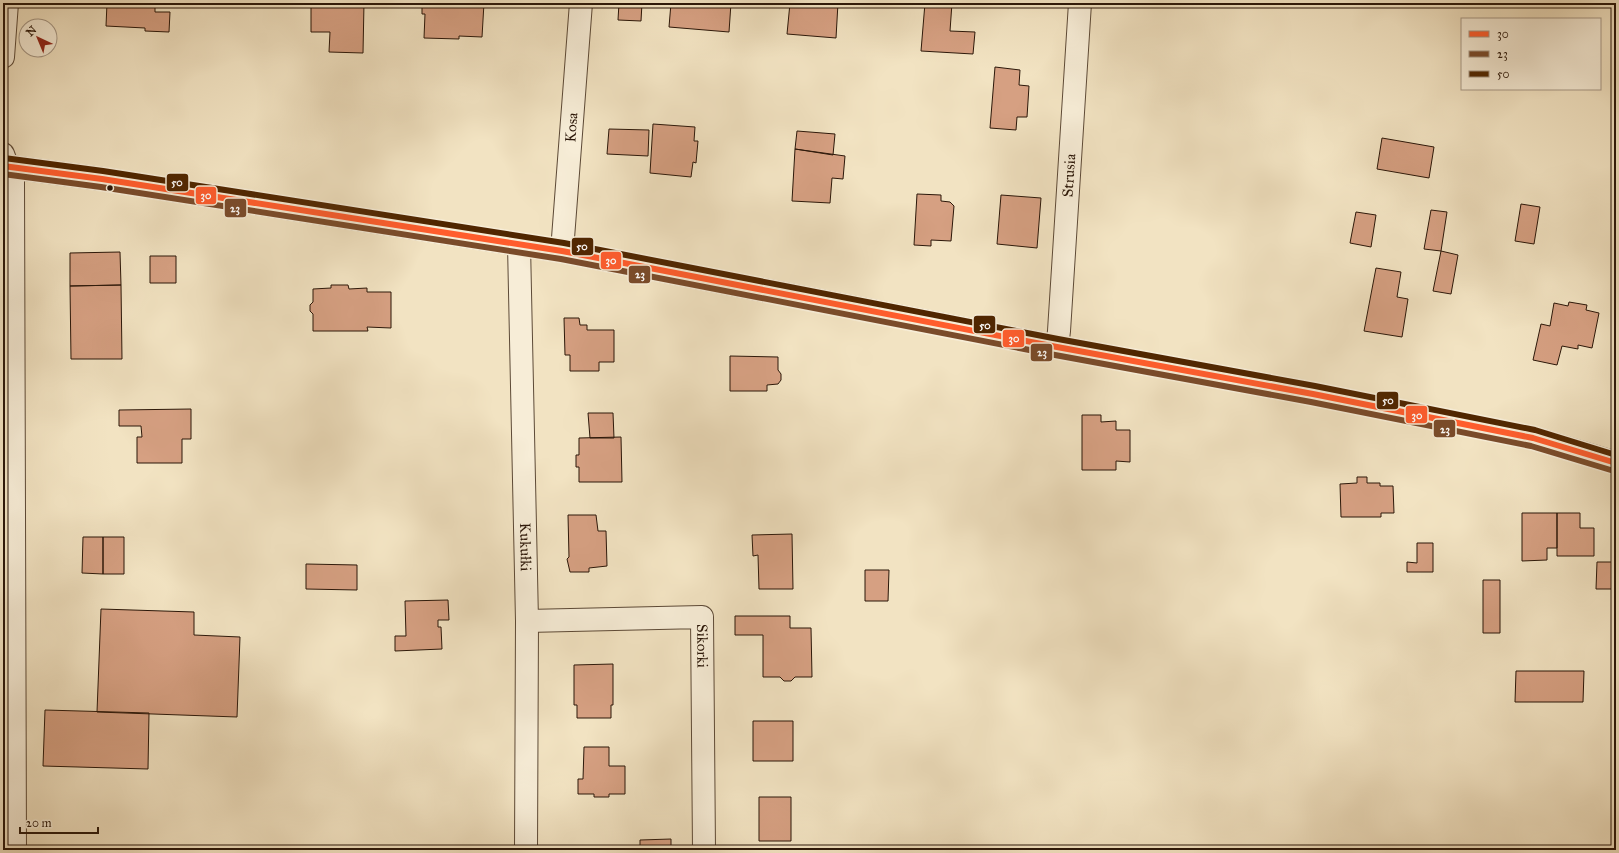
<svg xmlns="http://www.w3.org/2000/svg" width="1619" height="853" viewBox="0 0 1619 853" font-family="'IM FELL Great Primer',serif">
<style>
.building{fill:#d6a082;stroke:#2b1709}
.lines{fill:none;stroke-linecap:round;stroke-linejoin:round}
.minor-casing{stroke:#5d4a37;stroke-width:24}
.tertiary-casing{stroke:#5d4a37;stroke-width:24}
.minor{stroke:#f7edd7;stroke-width:22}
.tertiary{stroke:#f7edd7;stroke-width:22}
.bus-1-casing{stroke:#f7edd7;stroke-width:9}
.bus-2-casing{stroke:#f7edd7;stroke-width:9}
.bus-3-casing{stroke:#f7edd7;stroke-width:9}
.bus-1{stroke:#ff5d2d;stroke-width:6}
.bus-2{stroke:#7a4b2a;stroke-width:6}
.bus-3{stroke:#502600;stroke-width:6}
.bus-dot{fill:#2b1709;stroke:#f7edd7;stroke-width:1.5}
.labels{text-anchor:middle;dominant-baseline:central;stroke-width:3;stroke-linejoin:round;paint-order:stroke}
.street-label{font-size:15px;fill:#2b1709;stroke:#f7edd7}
.line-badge{stroke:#f7edd7;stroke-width:1.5}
.badge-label{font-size:11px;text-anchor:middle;font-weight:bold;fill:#fff}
</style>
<rect width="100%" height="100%" fill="#f2e3c2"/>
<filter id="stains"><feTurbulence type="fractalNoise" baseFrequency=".005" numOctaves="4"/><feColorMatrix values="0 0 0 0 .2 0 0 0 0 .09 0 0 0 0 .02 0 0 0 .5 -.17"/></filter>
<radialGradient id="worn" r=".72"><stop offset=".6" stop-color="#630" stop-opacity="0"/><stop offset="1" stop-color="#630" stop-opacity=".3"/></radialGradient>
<path class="building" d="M107,3h48v9h15l-1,20 -24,-1v-3l-39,-2z
M311,3h53l-1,50 -34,-1 1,-20h-19z
M422,3h62l-2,34 -23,-1v3l-35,-1 1,-24h-3z
M619,3h23l-1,18 -23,-1z
M671,3h60l-2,29 -60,-5z
M790,3h48l-2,35 -49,-4z
M925,3h27l-2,28 25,1 -2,22 -52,-3z
M995,67l25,3 -1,15 10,1 -2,31h-10l-1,13 -26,-2z
M653,124l42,3 -1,14h4l-2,22 -3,-1 -2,15 -41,-4z
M609,129l40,1 -1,26 -41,-2z
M797,131l38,3 -2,21 -38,-6z
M1382,138l52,9 -5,31 -52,-9z
M795,149l50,7 -2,23 -11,-1 -2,25 -38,-2z
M917,194l24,1v6l9,1 4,4 -3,35 -20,-1v6l-17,-1z
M1001,195l40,3 -4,50 -40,-4z
M1521,204l19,3 -6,37 -19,-3z
M1431,210l16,2 -6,39 -17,-2z
M1356,212l20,3 -5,32 -21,-4z
M1441,251l17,4 -7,39 -18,-3z
M120,252l1,33 -51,1v-33z
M150,256h26v27h-26z
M1376,268l25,4 -4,25 11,2 -6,38 -38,-6z
M121,285l1,74h-51l-1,-73z
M331,285h17l1,4 18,-1v4h24v36l-24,-1 1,4h-55v-17l-3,-3v-6l3,-3v-13l18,-1z
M1569,302l18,3 -1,5 13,3 -7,35 -14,-3v4l-16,-3 -5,19 -24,-5 8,-36 9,2 4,-23 14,3z
M564,318h15l1,7h7v5h27v32h-15v9h-29v-16h-5z
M730,356l48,1v13l3,4v6l-3,4 -11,1v6h-37z
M191,409v30h-9v24h-45v-26h5l-1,-11h-22v-16z
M588,413h25l1,25h-24z
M1082,415h19v7l15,-1v9h14v32l-14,-1v9h-34z
M621,437l1,45h-43v-15h-3v-12h3v-17z
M1357,477h10v6h13v3h13l1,27h-13v4h-40l-1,-33 17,-1z
M1522,513h35v35h-10v12l-25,1z
M1557,513h23v15h14v28h-37z
M568,515h28l2,16h8l1,35 -18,2v4h-19l-3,-13 2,-2z
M792,534l1,55h-34l-1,-34 -5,1 -1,-21z
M83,537h20v37l-21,-1z
M103,537h21v37h-21z
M1417,543h16v29h-26v-10l10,1z
M1597,562h19v27h-20z
M306,564l51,1v25l-51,-1z
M865,570h24l-1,31h-23z
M1483,580h17v53h-17z
M448,600l1,20h-11v7h3l1,22 -47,2v-15h11l-1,-35z
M101,609l93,3v23l46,2 -3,80 -140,-5z
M735,616h55v12h21l1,49h-17l-4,4h-7l-4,-4h-17v-42h-28z
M613,664v41h-2v13h-34v-13h-3v-40z
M1516,671h68l-1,31h-68z
M45,710l104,3 -1,56 -105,-3z
M753,721h40v40h-40z
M584,747h25v19h16v28h-16v3h-15v-3h-16v-15h5z
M759,797h32v44h-32z
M671,839v11h-31v-10z"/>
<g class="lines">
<defs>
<g id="minor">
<path d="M3,57l4,-54"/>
<path d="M3,154l10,27 2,669"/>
<path id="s1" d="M519,245l8,376 -1,229"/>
<path id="s2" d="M562,251l19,-248"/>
<path id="s3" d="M1057,347l2,-16 21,-328"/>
<path id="s4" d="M527,621l175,-4 2,233"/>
</g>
<path id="tertiary" d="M3,166l99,13 460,72 495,96 256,47 220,44 83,25"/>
</defs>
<use href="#minor" class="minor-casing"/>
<use href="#tertiary" class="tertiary-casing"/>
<use href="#minor" class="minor"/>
<use href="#tertiary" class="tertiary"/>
<defs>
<path id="bus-1" d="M3,166l99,13 460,72 495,96 256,47 220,44 83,25"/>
<path id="bus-2" d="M3,174l98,13 460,72 494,96 256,47 220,44 83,25"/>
<path id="bus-3" d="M4,158l99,13 461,72 494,96 257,47 220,44 81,25"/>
</defs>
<use href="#bus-1" class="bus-1-casing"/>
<use href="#bus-2" class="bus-2-casing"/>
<use href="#bus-3" class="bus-3-casing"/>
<use href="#bus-1" class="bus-1"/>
<use href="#bus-2" class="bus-2"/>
<use href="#bus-3" class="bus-3"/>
</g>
<circle class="bus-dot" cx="110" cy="188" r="3.5"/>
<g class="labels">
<g class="street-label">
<text stroke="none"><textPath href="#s2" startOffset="124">Kosa</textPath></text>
<text stroke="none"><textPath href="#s3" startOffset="172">Strusia</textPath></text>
<text stroke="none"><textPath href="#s1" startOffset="302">Kukułki</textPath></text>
<text stroke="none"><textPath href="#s4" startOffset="204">Sikorki</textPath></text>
</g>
</g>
<g class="line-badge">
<rect x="166" y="173" width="23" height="19" rx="4" fill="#502600"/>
<rect x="195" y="186" width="22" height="19" rx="4" fill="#ff5d2d"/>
<rect x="224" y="198" width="23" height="20" rx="4" fill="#7a4b2a"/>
<rect x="571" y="237" width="23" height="19" rx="4" fill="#502600"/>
<rect x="600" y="251" width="22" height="19" rx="4" fill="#ff5d2d"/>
<rect x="628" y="265" width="23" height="19" rx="4" fill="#7a4b2a"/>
<rect x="973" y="315" width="23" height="19" rx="4" fill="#502600"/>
<rect x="1002" y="329" width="23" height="19" rx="4" fill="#ff5d2d"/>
<rect x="1030" y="343" width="23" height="19" rx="4" fill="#7a4b2a"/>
<rect x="1376" y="391" width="23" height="19" rx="4" fill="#502600"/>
<rect x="1405" y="405" width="23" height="19" rx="4" fill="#ff5d2d"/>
<rect x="1433" y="419" width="23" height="19" rx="4" fill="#7a4b2a"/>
</g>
<g class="badge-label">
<text x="177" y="186">50</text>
<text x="206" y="199">30</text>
<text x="235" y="212">23</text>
<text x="582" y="250">50</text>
<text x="611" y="264">30</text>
<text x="640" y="278">23</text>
<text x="985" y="329">50</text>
<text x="1014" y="342">30</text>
<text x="1042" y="356">23</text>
<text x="1388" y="404">50</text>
<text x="1417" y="419">30</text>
<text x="1445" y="433">23</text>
</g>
<rect width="1619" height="853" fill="none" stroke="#f2e3c2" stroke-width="16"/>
<rect x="4" y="4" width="1611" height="845" fill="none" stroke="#2b1709" stroke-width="2"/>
<rect x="8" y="8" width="1603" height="837" fill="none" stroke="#2b1709"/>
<rect x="1461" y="18" width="140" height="72" fill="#f7edd7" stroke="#a59785"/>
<rect x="1469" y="31" width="20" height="6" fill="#ff5d2d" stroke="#a59785"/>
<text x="1497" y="38" font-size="12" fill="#2b1709">30</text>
<rect x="1469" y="51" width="20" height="6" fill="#7a4b2a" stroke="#a59785"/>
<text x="1497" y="58" font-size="12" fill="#2b1709">23</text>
<rect x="1469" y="71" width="20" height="6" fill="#502600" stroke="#a59785"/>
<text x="1497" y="78" font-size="12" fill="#2b1709">50</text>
<g transform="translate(38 38) rotate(316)"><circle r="19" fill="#f7edd7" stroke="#a59785"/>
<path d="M0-3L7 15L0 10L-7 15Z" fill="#8f2418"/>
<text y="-6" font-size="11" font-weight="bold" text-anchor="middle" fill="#2b1709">N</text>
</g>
<path d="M20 827v6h78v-6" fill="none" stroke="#2b1709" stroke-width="2"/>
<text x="26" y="827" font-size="12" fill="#2b1709" stroke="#f7edd7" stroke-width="3" paint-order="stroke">20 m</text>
<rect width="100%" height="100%" filter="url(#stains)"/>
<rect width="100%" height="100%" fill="url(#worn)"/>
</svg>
